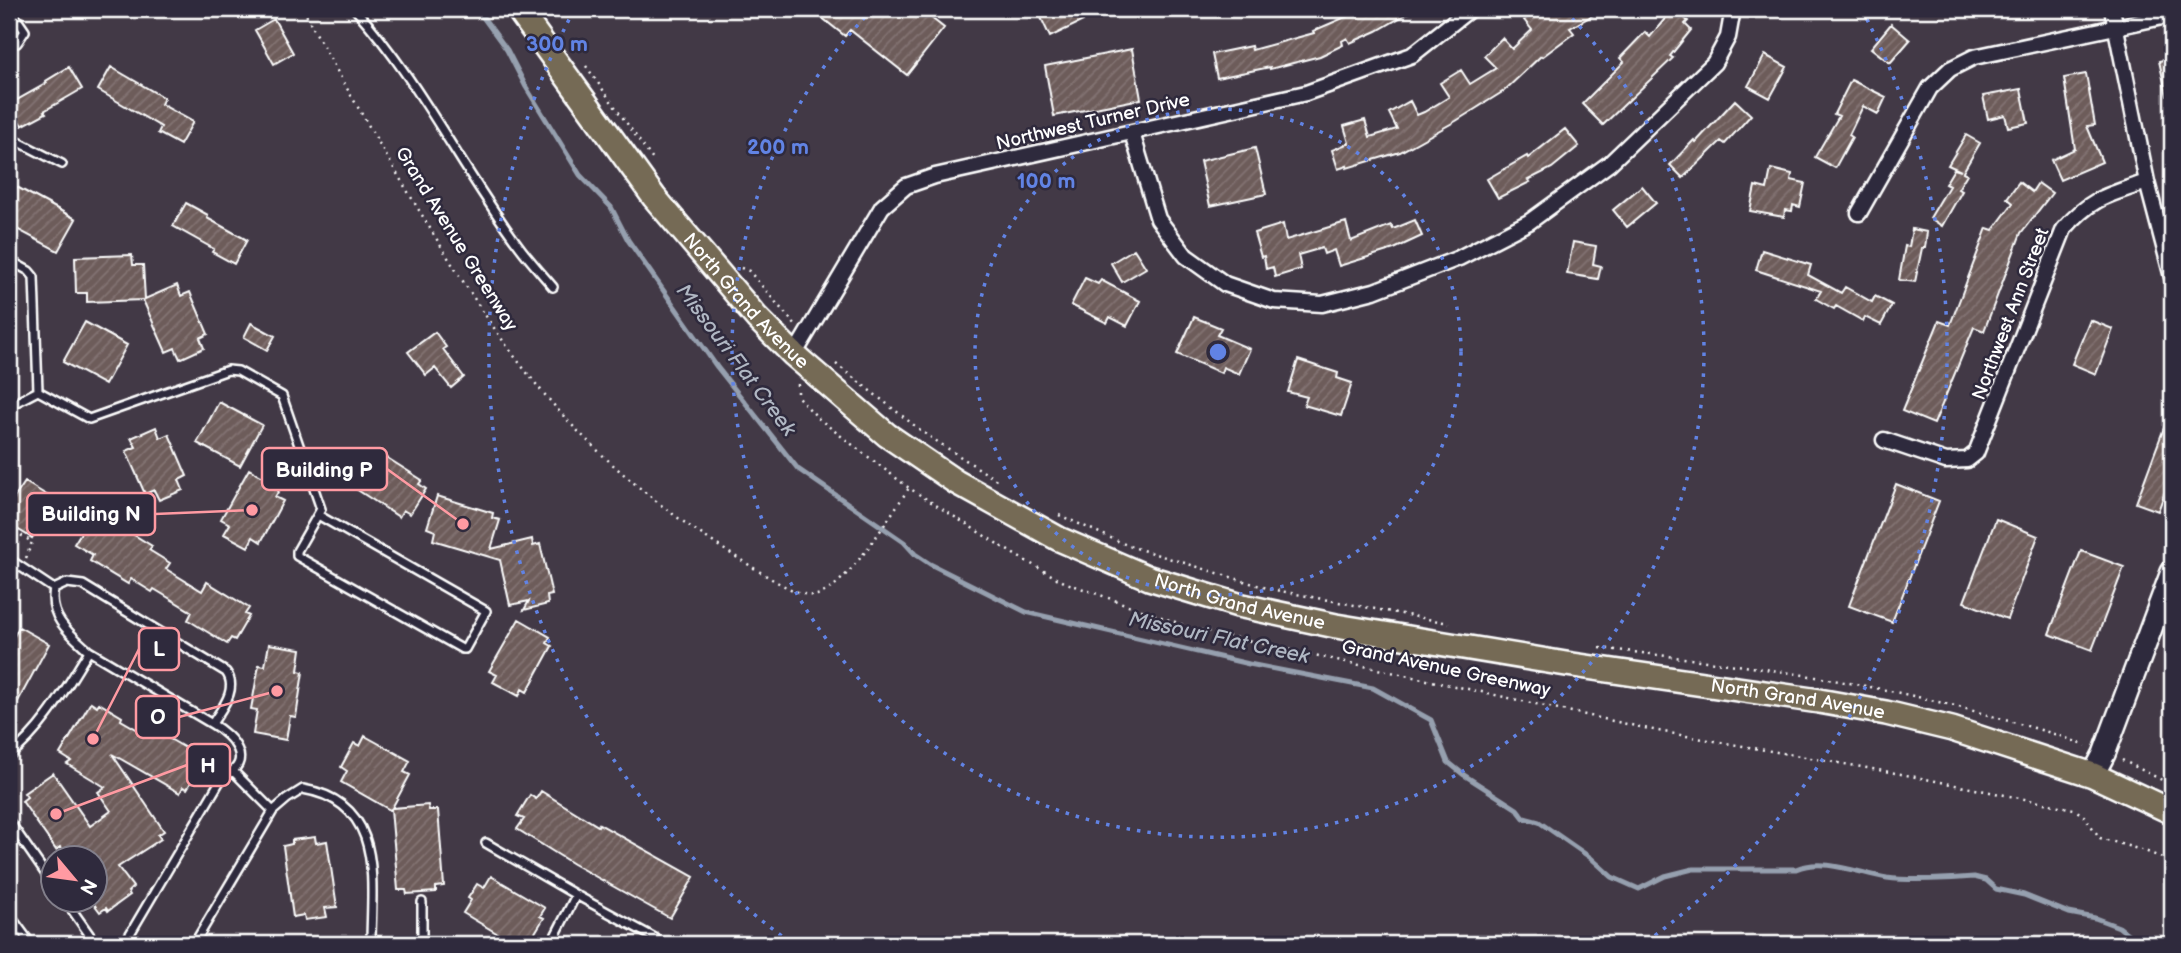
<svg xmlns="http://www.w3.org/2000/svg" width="2181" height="953" viewBox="0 0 2181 953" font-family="'Balsamiq Sans',sans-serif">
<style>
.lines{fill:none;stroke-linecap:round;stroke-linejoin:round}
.stream{stroke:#96a0af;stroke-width:5}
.building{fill:url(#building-hatch);stroke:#fff;stroke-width:2}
.lane-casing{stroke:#fff;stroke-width:12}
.street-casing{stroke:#fff;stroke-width:19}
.secondary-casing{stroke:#fff;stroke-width:26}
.primary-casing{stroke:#fff;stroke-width:28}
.path{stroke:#fff;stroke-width:2.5;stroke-dasharray:2 5;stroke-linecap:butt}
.lane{stroke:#2f2a3d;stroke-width:7}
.street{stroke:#2f2a3d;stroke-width:14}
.secondary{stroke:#2f2a3d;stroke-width:21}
.primary{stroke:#756a55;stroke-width:23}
.ring{fill:none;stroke:#6183e4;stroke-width:3.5;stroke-dasharray:3.5 7}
.labels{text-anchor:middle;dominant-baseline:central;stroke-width:5;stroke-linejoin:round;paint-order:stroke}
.street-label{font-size:19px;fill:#fff;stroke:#2f2a3d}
.water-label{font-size:21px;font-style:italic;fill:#b0b7c3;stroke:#2f2a3d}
.centre{fill:#6183e4;stroke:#2f2a3d;stroke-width:3.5}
.ring-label{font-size:21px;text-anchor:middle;font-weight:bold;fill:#6183e4;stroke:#2f2a3d;stroke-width:5;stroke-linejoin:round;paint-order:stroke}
.leader{fill:none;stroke:#ff9aa2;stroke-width:2.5}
.callout-dot{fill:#ff9aa2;stroke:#2f2a3d;stroke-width:2.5}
.callout{fill:#2f2a3d;stroke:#ff9aa2;stroke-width:2.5}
.callout-label{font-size:21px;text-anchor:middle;font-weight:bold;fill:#fff}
</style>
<defs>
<pattern id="building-hatch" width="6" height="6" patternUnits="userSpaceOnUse" patternTransform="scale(1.75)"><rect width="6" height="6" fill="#6d5c5a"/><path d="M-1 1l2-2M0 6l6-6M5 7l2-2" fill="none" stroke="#837473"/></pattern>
</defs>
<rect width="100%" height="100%" fill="#423946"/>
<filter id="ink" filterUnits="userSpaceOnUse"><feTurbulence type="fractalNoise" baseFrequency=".0143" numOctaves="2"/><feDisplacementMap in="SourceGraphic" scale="14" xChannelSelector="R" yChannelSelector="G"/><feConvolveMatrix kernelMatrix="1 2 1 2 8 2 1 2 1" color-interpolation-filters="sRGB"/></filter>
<g filter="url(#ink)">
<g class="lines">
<path class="stream" d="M477,9l30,41 19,37 54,88 31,32 17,33 89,127 81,102 106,73 11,12 15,10 96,48 223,52 124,24 58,32 17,42 16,13 53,34 7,9 15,4 52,36 21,19 27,12 26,-13 28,-7h103c27,-12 62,4 91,9 22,3 64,1 87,-1l12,3 10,9 28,6 45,18 26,5 24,9 21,17"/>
</g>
<path class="building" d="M811,9h109l24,19 -37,47 -57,-45 -5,6z
M1037,9h41l5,12 -33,16z
M1364,9h51l-38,22 -27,12 -3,-5 -5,3 1,4 -23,11 -50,13v-2l-53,11 -5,-24 39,-8 1,4 62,-17 -1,-2z
M1538,9h66l-34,19 4,5 -32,24 -1,-1 -37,35 -48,30 -56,31 -53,16v-2l-9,3 -6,-19 17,-7 -5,-17 21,-6 5,17 27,-8 -8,-16 21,-12 7,14 7,-3 25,-15 -9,-14 21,-13 9,14 26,-16 -12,-12 18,-18 10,11 20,-19 -8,-10z
M1673,9l15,12 -3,3 6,6 -21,26 3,2 -70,67 -21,-21 42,-42 -4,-4 25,-26 5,5z
M274,19l19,34 -19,11 -19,-34z
M1891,24l19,16 -20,23 -19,-15z
M1132,49l9,50 -87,17 -9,-50z
M1765,55l22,12 -17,31 -22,-12z
M2172,58v38h-5l-8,-35z
M69,67l13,22 -38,22 2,2 -24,13 -12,-22 37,-21 -1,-2z
M111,67l53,31 -3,6 32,18 -13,23 -22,-12 3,-6 -63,-37z
M2086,74l9,51 -8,1 15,36 -42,18 -9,-20 24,-11 -11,-71z
M1851,80l35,17 -8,17 -15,-8 -14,29 3,2 -17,31 -20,-11 24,-41 -5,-2z
M2021,89l7,34 -20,4 -3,-12 -17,4 -5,-23z
M1735,100l16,15 -26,29 -4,-3 -38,37 -13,-13 24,-25 2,2z
M1565,129l14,17 -27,22 -24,12 2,2 -32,16 -11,-19 40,-23 1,2z
M1966,135l14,8 -17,29 4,2 -9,15 4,2 -20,35 -12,-8 19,-32 -4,-2 9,-15 7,2 -13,-6z
M1255,148l11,46 -56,12 -10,-45z
M1771,169l21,5 -1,6 14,3 -5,24 -7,-2 -1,6 -7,-1 -1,7 -34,-6 5,-25 12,3z
M2019,182l13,10 6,-9 14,10 -31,40 -37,98 -10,-4 -40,97 -32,-13 37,-90 11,4 37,-97 6,2 20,-27 -6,-5z
M15,186l61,33 -18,32 -49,-26v-26z
M1642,186l14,17 -29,24 -14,-17z
M186,203l22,12 -1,3 40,22 -13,24 -22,-12 2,-3 -41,-23z
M1415,220l7,16 -28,13 -55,17 -5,-16 -10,4 -2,-6 -24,7 3,14 -26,8 -2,-10 -7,2 -2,-13 -3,1 -7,-24 29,-9 3,16 60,-18 5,19 40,-16 2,4z
M1912,229l15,3 -2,16h-3l-7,34 -16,-2 6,-34 4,1z
M1573,242l23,4 -3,18 8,2 -3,13 -31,-5z
M1134,249l12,19 -24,14 -11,-19z
M1762,250l49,15 -3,10 33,18 4,-6 27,15 3,-6 17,9 -11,20 -16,-8 -2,4 -27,-15 -2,3 -18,-10 5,-8 -65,-21z
M132,255l1,10h10l2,34 32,-14 4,11 9,-4 18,42 -8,4 4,10 -24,11 -5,-11 -9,4 -23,-52 -56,2v-9h-11l-1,-36z
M1085,278l13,6 3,-4 39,21 -13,25 -17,-9 -3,6 -36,-18z
M1194,317l27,11 -4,7 33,14 -11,25 -16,-7 -2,6 -44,-19z
M2090,320l23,9 -17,45 -24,-10z
M85,322l42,23 -22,40 -42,-23z
M251,323l24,13 -8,14 -23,-13z
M435,332l11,15 -3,2 21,28 -13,11 -16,-20 -9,7 -18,-23z
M1298,360l40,13 -1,5 15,5 -11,33 -37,-11 3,-8 -19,-5z
M219,402l43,23 -22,41 -43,-23z
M2171,409l1,64 -14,38 -22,-8z
M156,427l4,11 9,-4 18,42 -8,4 4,10 -24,10 -5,-10 -9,4 -19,-43 10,-4 -5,-9z
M378,452l44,28 -3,4 7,5 -16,25 -7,-4 -4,7 -43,-28 5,-7 -7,-5 14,-23 6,4z
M249,469l32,18 -6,10 8,4 -22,41 -8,-5 -5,10 -24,-13 6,-10 -9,-5z
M25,482l30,18 -23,38 -23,-14v-18z
M1896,484l43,17 -47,121 -43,-16z
M437,496l56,17 -1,5 8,2 -9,29 41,-10 1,7 7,-2 12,51 -5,1 1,8 -24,6 5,-9 -19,4 -10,-45 -67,-20 2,-9 -8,-3z
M92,515l18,12 3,-5 39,24 -3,4 21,13 -4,6 36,22 5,-9 42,26 -4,6 4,2 -14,24 -4,-2 -4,6 -39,-24 4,-8 -38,-23 -2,3 -21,-13 -3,5 -38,-23 3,-6 -19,-11z
M1996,519l42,17 -31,83 -43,-17z
M2081,551l43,16 -32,83 -43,-16z
M519,619l31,18 -3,6 5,3 -25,46 -5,-3 -3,7 -26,-14 4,-7 -8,-4z
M19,627l30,17 -40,74v-73z
M269,644l32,5 -3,22 5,1 -7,45 -6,-1 -4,24 -33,-6 4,-24 -6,-1 8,-44 6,1z
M91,702l6,4 2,-3 23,14 -1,3 24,14 4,-7 52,30 -4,7 4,2 -14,23 -4,-2 -3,6 -68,-39 52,77 -6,4 3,4 -43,28 15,20 -5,5 2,3 -22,16 -2,-3 -6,4 -6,-8v-46h-25l-9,-11 -4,3 -34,-49 5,-4 -3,-4 29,-20 37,53 21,-15 -13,-19 7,-5 -38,-23 4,-3 -11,-7z
M365,736l45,25 -6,11 6,3 -18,33 36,-3 1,5h9l6,76 -8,1v5l-29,2 -1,-4h-8l-7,-81 -1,1 -49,-28 6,-11 -6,-4 13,-24 6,3z
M541,791l57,35 1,-2 95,53 -24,41 -97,-54 -56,-35 7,-10 -7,-3 13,-21 6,4z
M315,837l1,6 11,-2 10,66 -12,1 2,9 -22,3 -1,-5 -11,2 -10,-71 9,-2v-4z
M491,876l54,32 -5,8 4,2 -16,26h-13l-52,-31 8,-13 -3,-2 9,-14 7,4z"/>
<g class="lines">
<defs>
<path id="lane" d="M10,9l15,22 -8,12
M355,9c65,72 106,160 164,237 11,15 23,28 34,41
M9,137l53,27
M9,260l20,11 5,6 4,114
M9,406l29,-15 51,28 139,-49 10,1 44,25 39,113 -24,42v5l165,93h3l21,-38 -168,-96
M54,589l13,-6 16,2 143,87c13,17 -5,37 -14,52 21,12 44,39 11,52l-99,168
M89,651l123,73
M9,756c36,-29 56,-67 80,-105 -19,-17 -41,-34 -35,-62l-45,-30
M234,772l39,39 14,-12 16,-10c83,14 68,93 68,155
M9,821l43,62
M486,843l90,52 -25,49
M576,895l79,43 -2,6
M65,900l31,44
M9,914l22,30
M194,944l79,-133
M422,944v-42"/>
<path id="street" d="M2112,9l35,173 25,95
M1132,133l26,86 28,37 39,28 49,17 48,3 52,-13 85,-33 70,-36 81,-59 104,-100 14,-26 5,-28
M1859,213l71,-125 20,-19 24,-12 198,-42
M794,355l88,-148 24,-21 29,-10 371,-83 106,-38 58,-46
M1884,440l62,21 21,-1 9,-7 88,-224c28,-32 44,-34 83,-47"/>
<path id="secondary" d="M2093,775l11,-21 68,-182"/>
<g id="primary">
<path id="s1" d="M518,9l136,188 103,121 37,37 93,80 69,47 103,57 90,39 89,27 98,21 230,38 253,37 67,12 66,16 141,46 79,37"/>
</g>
</defs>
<use href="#lane" class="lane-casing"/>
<use href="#street" class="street-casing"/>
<use href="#secondary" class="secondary-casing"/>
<use href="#primary" class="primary-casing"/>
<path class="path" d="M303,9c34,64 71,126 108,188 48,79 97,161 161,228 50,52 108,98 169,135 17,10 57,39 76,35 31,-8 73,-80 92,-107
M586,66l67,94
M741,268l8,3 47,55
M836,364l88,69 74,48
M798,384v13l21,22 90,69 106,67 49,27 128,46 466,103 243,43 173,35 10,7 16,22 45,13 27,11
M1059,515l70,31 141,43 179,34
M9,528l23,14 -6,16
M1600,648c135,16 264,31 395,69 30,9 62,16 91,29
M2122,760l50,25"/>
<use href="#lane" class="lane"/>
<use href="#street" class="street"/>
<use href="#secondary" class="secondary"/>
<use href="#primary" class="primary"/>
</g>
</g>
<g class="ring">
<circle cx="1218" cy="352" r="243"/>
<path d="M1565 11A486 486 0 1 1 871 11"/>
<path d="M790 942A729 729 0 0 1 574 10M1862 10A729 729 0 0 1 1646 942"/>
</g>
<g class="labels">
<g class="street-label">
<text transform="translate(1093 122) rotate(-13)">Northwest Turner Drive</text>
<text transform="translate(456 239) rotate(58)">Grand Avenue Greenway</text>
<text stroke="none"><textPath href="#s1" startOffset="371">North Grand Avenue</textPath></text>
<text transform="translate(2011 314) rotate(-69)">Northwest Ann Street</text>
<text stroke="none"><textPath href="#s1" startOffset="959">North Grand Avenue</textPath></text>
<text transform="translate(1446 669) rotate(12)">Grand Avenue Greenway</text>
<text stroke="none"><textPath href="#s1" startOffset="1526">North Grand Avenue</textPath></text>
</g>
<g class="water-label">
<text transform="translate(736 360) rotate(53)">Missouri Flat Creek</text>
<text transform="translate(1219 638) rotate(12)">Missouri Flat Creek</text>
</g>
</g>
<circle cx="1218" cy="352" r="10" class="centre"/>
<g class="ring-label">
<text x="557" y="51">300 m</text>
<text x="778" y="154">200 m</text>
<text x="1046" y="188">100 m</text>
</g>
<path class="leader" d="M463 524L387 469M252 510L155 514M93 739L139 649M277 691L179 717M56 814L187 765"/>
<g class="callout-dot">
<circle cx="463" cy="524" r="7"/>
<circle cx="252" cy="510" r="7"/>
<circle cx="93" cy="739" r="7"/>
<circle cx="277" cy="691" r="7"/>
<circle cx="56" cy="814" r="7"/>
</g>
<g class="callout">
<rect x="262" y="448" width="125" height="42" rx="7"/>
<rect x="27" y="493" width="128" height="42" rx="7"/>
<rect x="139" y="628" width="40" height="42" rx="7"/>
<rect x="136" y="696" width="43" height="42" rx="7"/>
<rect x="187" y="744" width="43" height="42" rx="7"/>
</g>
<g class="callout-label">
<text x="324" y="477">Building P</text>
<text x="91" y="521">Building N</text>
<text x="159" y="656">L</text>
<text x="158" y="724">O</text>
<text x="208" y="773">H</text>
</g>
<rect width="2181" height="953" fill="none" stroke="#2f2a3d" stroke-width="35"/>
<rect x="18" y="18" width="2146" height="918" fill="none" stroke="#fff" stroke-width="2.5" filter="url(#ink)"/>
<g transform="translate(74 879) rotate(119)"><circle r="33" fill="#2f2a3d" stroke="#827f8b" stroke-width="2"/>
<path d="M0-5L12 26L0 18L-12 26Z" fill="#ff9aa2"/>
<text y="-10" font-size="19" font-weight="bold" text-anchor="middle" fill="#ffffff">N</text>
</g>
</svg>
